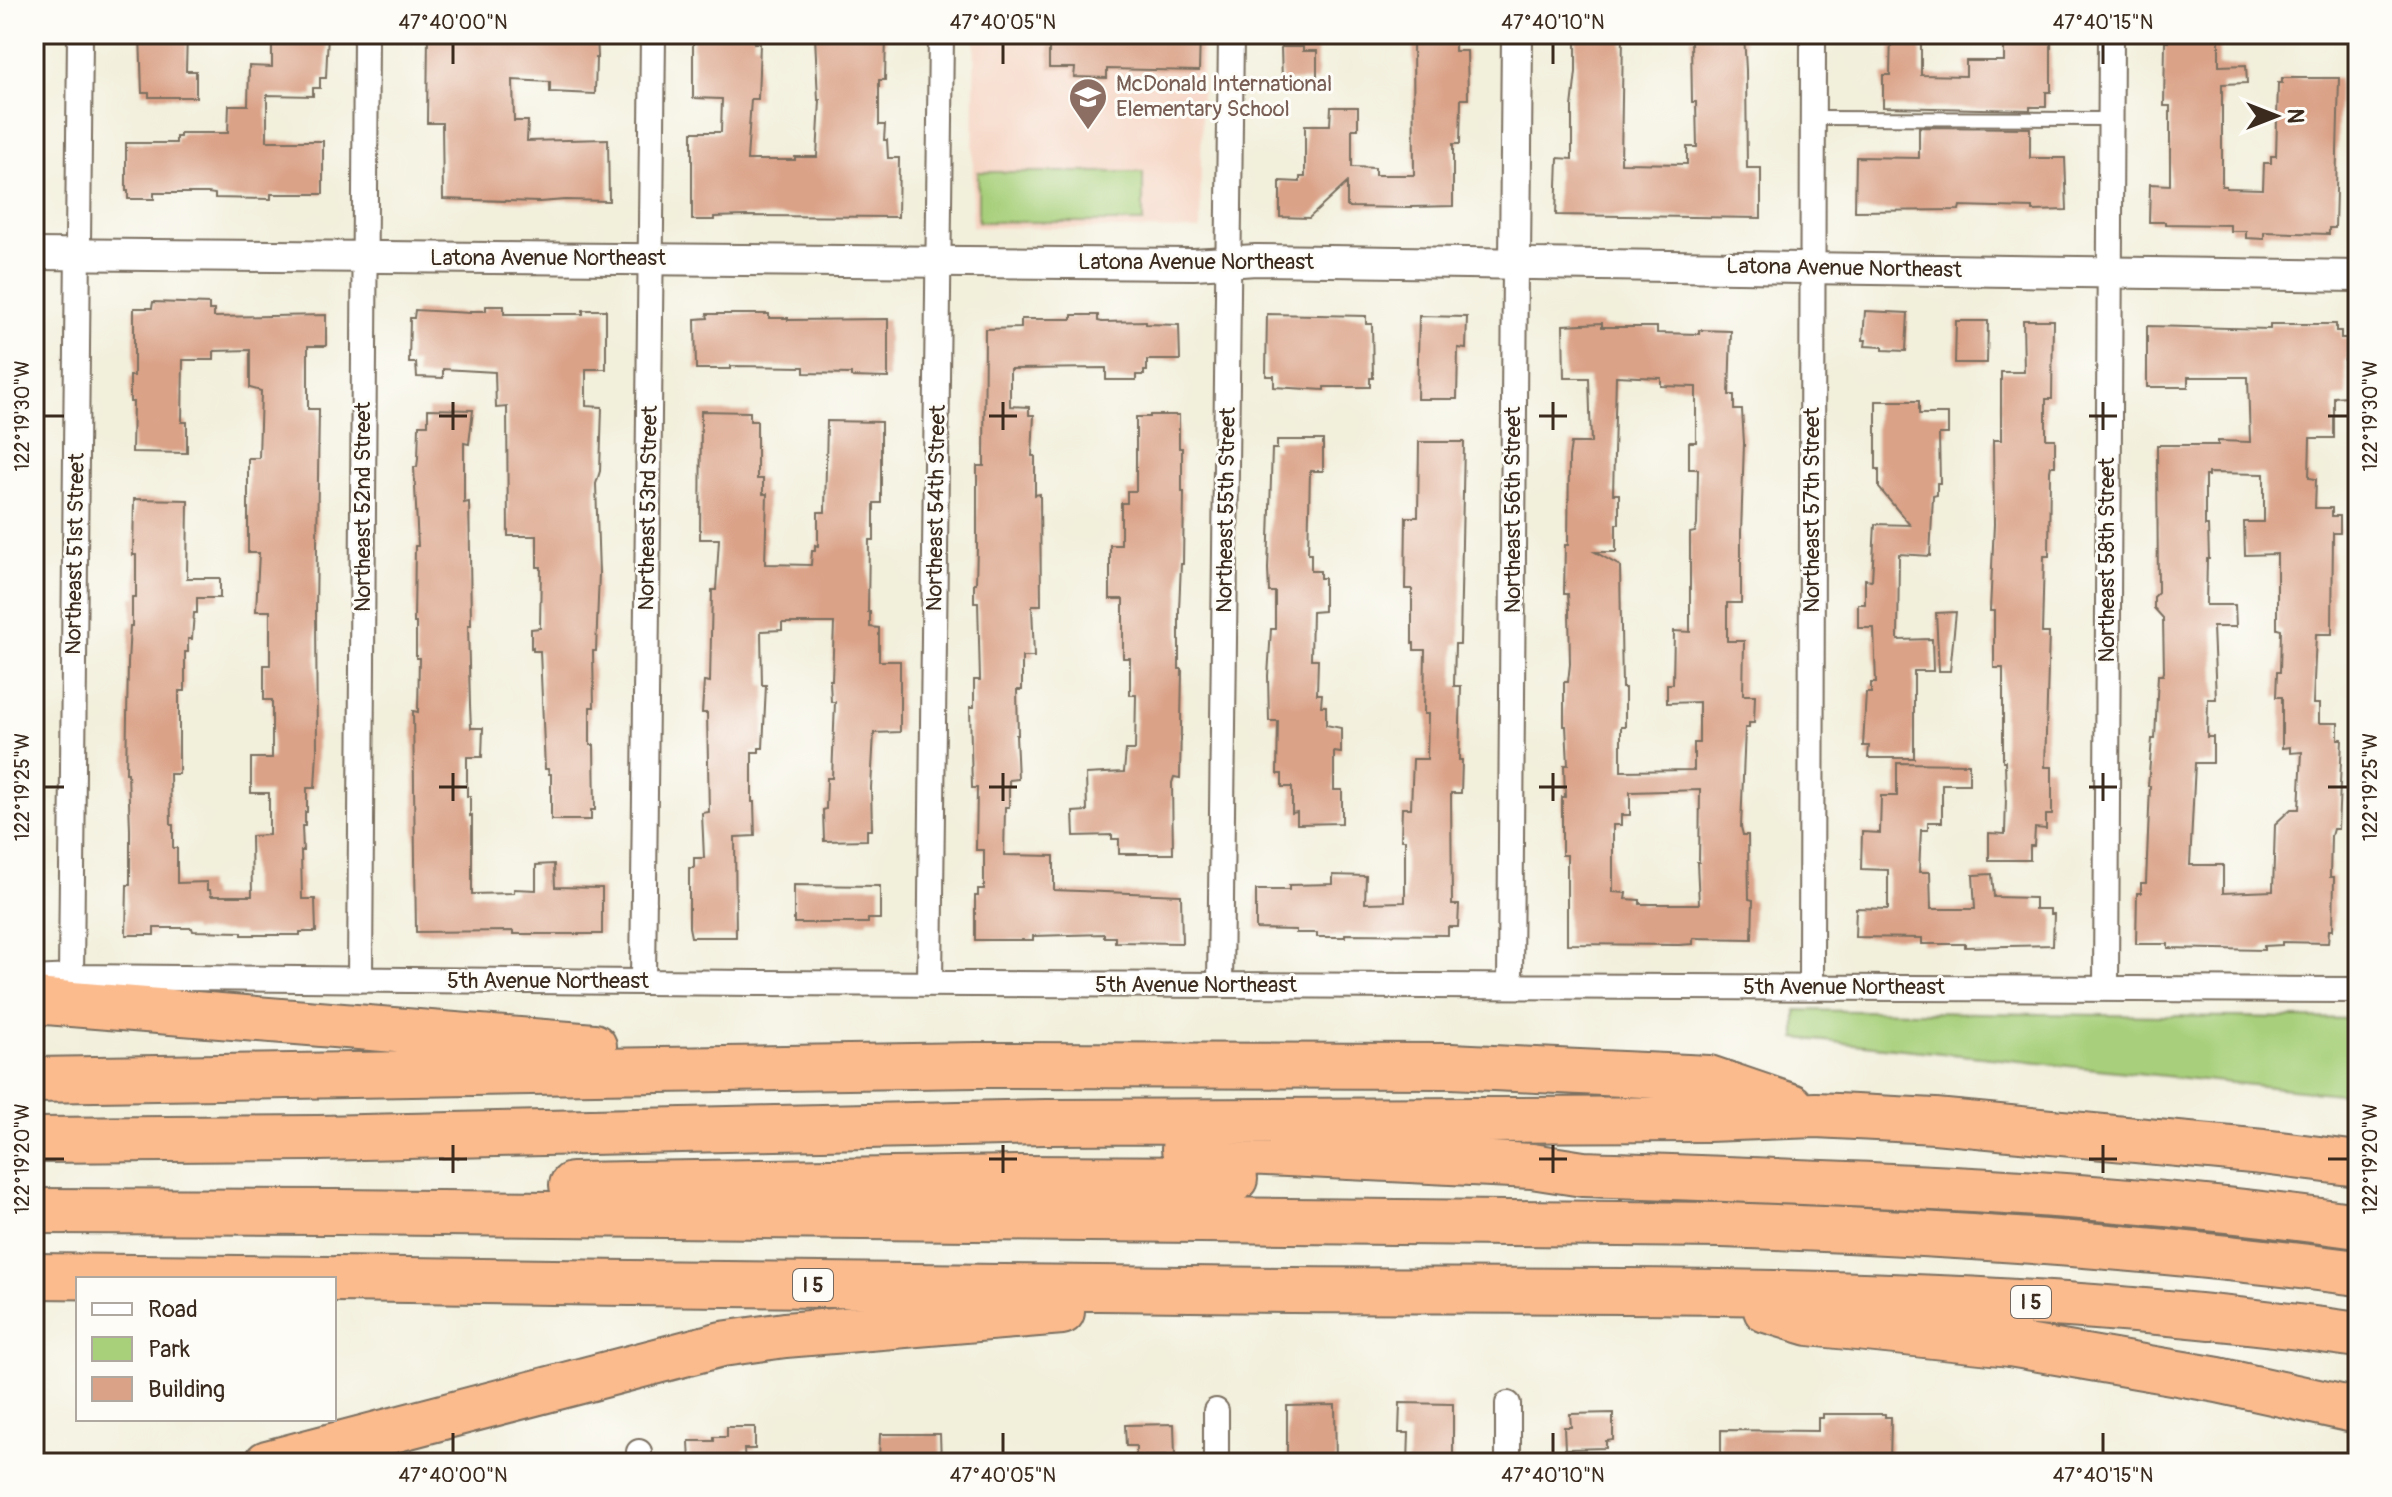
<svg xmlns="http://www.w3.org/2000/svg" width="2392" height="1497" viewBox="0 0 2392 1497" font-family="Pangolin,sans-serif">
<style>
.built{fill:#f5d3c1}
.green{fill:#a8d07b;stroke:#727d4c;stroke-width:2}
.building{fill:#daa287;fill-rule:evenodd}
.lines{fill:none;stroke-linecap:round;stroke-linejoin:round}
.service-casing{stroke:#7b6f60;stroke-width:16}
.minor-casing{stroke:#7b6f60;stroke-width:28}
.tertiary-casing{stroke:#7b6f60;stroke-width:34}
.motorway-casing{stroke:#7b6f60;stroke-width:48}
.service{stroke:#fff;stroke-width:12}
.minor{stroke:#fff;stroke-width:24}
.tertiary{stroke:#fff;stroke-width:30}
.motorway{stroke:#fbbb8d;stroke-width:44}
.ticks{fill:none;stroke:#3b2a1e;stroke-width:3}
.labels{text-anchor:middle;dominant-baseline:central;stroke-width:6;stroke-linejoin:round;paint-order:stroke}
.shield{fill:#fdfcf7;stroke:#75695f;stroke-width:2}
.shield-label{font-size:20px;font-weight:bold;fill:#3b2a1e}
.education-label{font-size:22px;fill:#785e54;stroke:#fdfcf7;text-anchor:start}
.street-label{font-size:22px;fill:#3b2a1e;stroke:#fdfcf7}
.neatline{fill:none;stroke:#3b2a1e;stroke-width:3}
.ticks-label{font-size:20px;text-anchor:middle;fill:#3b2a1e}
</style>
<rect width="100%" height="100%" fill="#fdfcf7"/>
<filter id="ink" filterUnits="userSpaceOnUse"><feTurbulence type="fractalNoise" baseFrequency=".0125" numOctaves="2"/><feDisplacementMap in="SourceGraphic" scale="16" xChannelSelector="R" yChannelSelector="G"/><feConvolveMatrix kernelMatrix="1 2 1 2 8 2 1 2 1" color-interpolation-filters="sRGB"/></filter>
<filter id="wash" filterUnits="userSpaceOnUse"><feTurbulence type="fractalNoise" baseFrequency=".006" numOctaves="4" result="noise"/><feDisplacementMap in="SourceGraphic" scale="32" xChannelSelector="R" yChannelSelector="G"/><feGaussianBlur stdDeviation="1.8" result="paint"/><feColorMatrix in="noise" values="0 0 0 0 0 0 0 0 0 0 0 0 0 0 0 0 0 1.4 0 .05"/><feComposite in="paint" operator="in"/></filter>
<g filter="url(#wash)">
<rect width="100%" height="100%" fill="#f2efdb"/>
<path class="built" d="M975,34h228l-3,196 -228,-3z"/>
<path class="green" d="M978,172h165v50h-165z
M1796,1010l562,9v77l-562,-58z"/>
<g id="blocks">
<path class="building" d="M140,34h47l-1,37h10v26h-47v-4h-7z
M272,34h56l-2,44h-6v10h-7v8l-46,-1v46h56v53h-52v5l-56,-1v-4l-7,-1h-54v6h-26v-8h-2v-48h50v-6h4v-4h48l1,-28h19l1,-39 23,1z
M428,34h169l1,24h-2l-1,36 -45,-2v-10l-37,-2 1,41h14l-1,20 81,-2 1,62 -44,-1 -26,2 -96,-3 -1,-76h-15z
M693,34h61v9h6l-2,56h-7l-4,61h48v-3h22l3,-57h-2l-3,-64h5v-2h66l-1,46h-6v45h6l-1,15h3l1,18h11l-1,59 -152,-1 -32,1v3h-22v-88h29l1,-33 -29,-1z
M1049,34h151l-1,37 -92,-2v9l-33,-1 1,-9h-26z
M1576,34h47l-2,129 66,1v-17h10l-1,-45h-4l-1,-64 7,-1v-3h46l2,36 1,98h14v50l-205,-3 2,-57 14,1v-52l4,-35z
M1891,34h30v41l45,1v-15h38v-27h47v58h-5v15h-16v3l-147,-3v-32h7z
M2168,34l51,3v29l27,-1 1,18 -25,1v102h4v2l37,1 1,-26h7v-7h5l2,-73h4v-5h57l-4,150h-6v6l-65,-2v7l-18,-1v-7h-16v-6l-65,-1v-2h-16l1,-38 20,1v-79h-6l1,-64h3z
M1413,36l40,1v4h2v10h12l1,48h-7l-1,45h-7v62l-41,1v1l-65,-1v-24l-38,35 -29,-1v-36l20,1v-5h5v-52h25l1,-18h27v22h-6v38l23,1v7h39z
M1281,47h22v4h14v30h-35z
M1919,127l111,1v30h35l2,52 -34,1v-3l-73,-2 -1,4 -104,1 1,-54 63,1z
M153,302l56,2v6h5v7l112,-2v31h-18v63h11l-3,204 1,138 -2,37h-8v24h-2v14h-3l1,25h-2l1,48h13l1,33h-16v3h-58v-3l-49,-1 -1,-3h-38v7h-28l1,-50h3v-55l-2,-57h-2l2,-110 2,-37h2v-29h4v-42h-3l1,-56 54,1 -1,78h33v20h-23v15h-3l-2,26h-4v13h-3v39h-6v83h-9l1,51h2v23h4v35l30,-1v8h3l1,6h41l-1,-60 18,-1v-42h-18v-35h21v-58h-8v-35h6v-54h-14l3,-58h-11v-95h11l2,-67 -11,-3v-38l-36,1v9h-31l-1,62h5v31l-55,-1 1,-50h-3v-26h4v-68h18z
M486,306h18v8h79v-4h23v59h-20v37l16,1 -2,64 -4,13 3,89 -3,78h-3l1,56h-4v38h4l1,65h-4v10h-40v-46h-2l-1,-5h-3l-5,-118h-7v-4l-2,1v-19l9,-1 1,-61h-4v-31h-29l-1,-129 -11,1 -1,-36 -52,-3v9l-26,-1 -1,-14h-7l1,-45h4l1,-8 55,3v-2h16z
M1865,311l43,2 -2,38 -23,-1v-3l-18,-1 1,-6h-3z
M707,314h62v4h19v2l100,-1v59l-37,-1v-3l-47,-1v-6l-73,-1v3h-35l-1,-50 13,-1z
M1267,314l99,2v8h6l1,54h-3v9h-46v3l-50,-3v-11h-8z
M1072,315h26v6l4,1 44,-1v3l33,1 1,35h-33v11h-3v4h-8v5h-30v-12l-96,1v37l19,1v8h5l-2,41h3v39l5,-1 1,111h-9l2,52h-12v33h-5l1,45h-2l2,44 -9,1v27h-4l-1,48 50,1v34l127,5 1,48 -67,-1v-5h-11v-3l-71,2v4h-58v-44h3v-7h6v-39h-8l1,-62h-5l-2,-81h4v-27h6l-2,-78h-4v-19h2l1,-36v-81h7l1,-137 36,-1v-9h51z
M1419,316l48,1 -1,32 -8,-1 -1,51h-40z
M2023,320h30l-1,79h-6v40h9v27h-4l-1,5 -1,85h-5l-2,77h7l-4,134h7v48h-6v14l-11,-1 -1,18h-4v14h-41v-27l16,1 1,-37 -1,-36h-2v-93h-9v-57h-4l4,-87 -1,-84h8v-68h23z
M1956,321h32l-1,42h-32z
M1602,323v4h55v6l42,1v-4l32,1 -2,64h5v15h8l2,33 -3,90v70h-14v38h17l-1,54h12l-1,28h-5v5h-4l-4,99 2,8h5l1,64 4,1 -1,39 -59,-1v6l-14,1 -112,-1v-89h-5v-58h3l-1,-32h4l-2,-39h-2v-44h4l2,-18 -1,-54 -1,-16h-4l1,-49h3l1,-88 2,-14h20l-2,-65h-25l-1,-53zM1616,376l45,2v8l35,1v55h-7v27h9l-1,56 -2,7 -5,1v99l-16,-1 -1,53h-6v19l32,-1v41h-5v27l-73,1v-44h4v-39h-3l-2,-122 -25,-14h21v-28h3v-30h-6zM1700,790l-1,72h-2l2,42h-59v-4l-15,-1 1,-6 -13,-1v-67h8v-10h9v-23z
M2270,324h66v7h5v7h6l1,22h-3l2,36 -13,1v41h-24l-1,40 7,1 -1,29h17v8h8v17h-7l-1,101h-16l-3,70h6v19h19v16h4l-4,90h-5l-2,7 -1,41h4l-1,53h-4l-1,13 -46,-1v3l-18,1v4l-96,-2v-4h-32l1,-51h4v-10h5l4,-97h-2l4,-47h3l3,-64h5l1,-3 -1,-54 -9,-10v-11l4,-4 -1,-148h61v-4l32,1 -2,-65h-60v10h-41v-61l123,3zM2208,473l56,1v48h-20l1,33 32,-1v75l4,1 -1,42h-3l-1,25h6v51l8,-1v6l12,-1 -3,57h-8l-16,15 -2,67 -50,2v-28h-33l5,-102h18v-26h-6l1,-38h8l-3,-72h23l-1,-22h-29l1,-46h2l-1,-33h-3v-50h3z
M1876,401h43v13h29v20h-9l1,49h-3v12l-4,1 -3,60 -31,-2 -1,86 34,-1 1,32h-19v87h-46l1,-12h-6l3,-53h5v-10h5l-2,-55h-16v-24h7v-25l7,1 3,-56 35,1 -31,-37v-19h-3z
M428,409l45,1 -4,34 -5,-1v60l5,-1 1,50 1,73h-3l2,80 1,23h12l-1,29h-15v39h3v20l2,-1v79l42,-1v-4l22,1v-25l18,-1 1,23 47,1v46h-89v-3l-97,1 -3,-221 5,1 1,-54h-3v-35h-2l1,-77h3l-4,-79h3l1,-8 1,-34h9z
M701,411l49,1v9h7v58h6v15h4l-2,70 46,1 1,-14h3v-6l3,1v-34h7l2,-91 54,1v81h-7v37h-5l-1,72h2v15l9,1v33h21v71l-26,1 -3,55 1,42h-5v10l-43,1 -1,-31 3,-1 1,-31h5l3,-76h-4l-1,-22h2l2,-57h-52v7l-21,1 1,54h4l-3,63h-4v4h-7v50h2l1,34 -20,1 1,100h-45l-2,-10v-59h5v-10h10l-2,-45 7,-1 -2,-99h-5l2,-32 6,1 2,-92h4l3,-51h-19z
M1150,415h29v33h3v44h2l-1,72h-2l-2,46v59h3l-2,109 -6,-1 -2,6 1,71h-54v-15h-7v-4l-38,1 -1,-24 14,-1 -1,-37 38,-2 2,-22h9l1,-55h-6v-37h-7v-59h-13v-54h11v-42h6v-12h9v-74h14z
M1277,440h46v31h-13l-2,83h3v17h9v7h4v33l-12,1 -1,47h7l-1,35h5l-1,12h5v19l15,3v25l-7,-1v38h8v33l-45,1v-12l-5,1v-26h-10v-13h-5l1,-53h-9l-1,-45 3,-47h4v-37h-6l-1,-23 4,-120h5z
M1419,442h45l-4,202h-5l-1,42h7l-2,74h3l-1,33h-10l1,112h7l-1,22h-10v8l-103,-1v3h-28v-4h-21v-3l-40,-1v-39h33v-5l44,-1v-9l33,1 -1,27 40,-1v-62h-4l1,-32h9l2,-49h14l1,-45h-4l1,-64h-11v-7h-2v-54h-7l1,-72h12z
M1956,612l-6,59h-11l-3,-58z
M1897,763l72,1v20h-27v38h-14v8h-7l-2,42h11l1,37h44l-2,-34 19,-1 2,23 41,1v11h15v5h4l-1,31 -88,2v-3h-43v-6l-67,-1 1,-29 32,1v-39l-27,-1 1,-37 18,1 1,-37h16z
M794,885l86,1v33h-12v4h-74z
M1400,1403l53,1v59h-45l1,-30h-10z
M1335,1405l1,58h-49v-57z
M1613,1413v27l-7,1v7l-41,1 -1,-22h7l-1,-13z
M1823,1414h62v3h6l-1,46h-169v-33l97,1v-13h5z
M1174,1424l1,32 -39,1v-11h-10l-1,-21z
M727,1427h28v22h-11l1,14h-55l-1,-22h25v-4h13z
M880,1434h60l1,27 -62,-1z"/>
</g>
</g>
<g filter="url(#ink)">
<use href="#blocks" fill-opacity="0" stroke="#7b6f60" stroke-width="2"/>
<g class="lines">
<defs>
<path id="service" d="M1812,118l299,1"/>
<path id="minor" d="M71,977l9,-943
M34,979l37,-2 686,6 1601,7
M360,980l6,-946
M643,982l10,-948
M930,983l11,-949
M1220,985l11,-951
M1510,985l5,-722
M1811,987l2,-953
M2106,989l5,-955
M1216,1411v52
M639,1463v-11
M1508,1463v-59"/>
<path id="tertiary" d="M34,254l1160,10 62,-4 1102,16
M1515,263l2,-229"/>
<path id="motorway" d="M34,1001l560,45
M34,1080l942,-15 475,1 258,12 82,28
M34,1140l284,-2 728,-16 662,-3 108,-4 119,6 328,31 95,12
M1184,1149l348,17 51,8c261,9 516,16 775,52
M572,1185l444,-7 219,1
M34,1211l301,1 1387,13c213,7 425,21 636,48
M34,1276l296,3
M334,1279c319,4 638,10 957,11 358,2 711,-6 1067,45
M1766,1310l43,13 201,21 208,36 140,31
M267,1463l455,-119 63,-9 277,-23"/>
</defs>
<use href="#service" class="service-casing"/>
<use href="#minor" class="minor-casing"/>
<use href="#tertiary" class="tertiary-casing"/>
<use href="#motorway" class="motorway-casing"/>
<use href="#service" class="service"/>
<use href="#minor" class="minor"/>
<use href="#tertiary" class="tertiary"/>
<use href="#motorway" class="motorway"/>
</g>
</g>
<path class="ticks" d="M453,44v20M1003,44v20M1553,44v20M2103,44v20M453,402v28M1003,402v28M1553,402v28M2103,402v28M44,416h20M439,416h28M989,416h28M1539,416h28M2089,416h28M2328,416h20M453,773v28M1003,773v28M1553,773v28M2103,773v28M44,787h20M439,787h28M989,787h28M1539,787h28M2089,787h28M2328,787h20M453,1145v28M1003,1145v28M1553,1145v28M2103,1145v28M44,1159h20M439,1159h28M989,1159h28M1539,1159h28M2089,1159h28M2328,1159h20M453,1433v20M1003,1433v20M1553,1433v20M2103,1433v20"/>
<defs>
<symbol id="school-pin" viewBox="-11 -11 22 30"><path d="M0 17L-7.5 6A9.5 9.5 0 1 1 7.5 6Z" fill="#8d6e63" stroke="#fdfcf7"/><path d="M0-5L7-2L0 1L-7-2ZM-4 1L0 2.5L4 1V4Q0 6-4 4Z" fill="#fff"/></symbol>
</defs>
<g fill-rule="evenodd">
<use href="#school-pin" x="1066" y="75" width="44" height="60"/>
</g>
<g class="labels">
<g class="shield">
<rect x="793" y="1269" width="40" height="32" rx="6"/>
<rect x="2011" y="1286" width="40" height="32" rx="6"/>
</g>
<g class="shield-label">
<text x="813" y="1285">I 5</text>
<text x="2031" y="1302">I 5</text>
</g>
<g class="education-label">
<text x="1116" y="84">McDonald International<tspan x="1116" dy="25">Elementary School</tspan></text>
</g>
<g class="street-label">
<text x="548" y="258">Latona Avenue Northeast</text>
<text x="1196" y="262">Latona Avenue Northeast</text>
<text transform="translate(1844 268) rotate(1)">Latona Avenue Northeast</text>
<text transform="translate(363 507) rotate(-90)">Northeast 52nd Street</text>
<text transform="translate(648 508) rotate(-89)">Northeast 53rd Street</text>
<text transform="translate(936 508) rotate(-89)">Northeast 54th Street</text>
<text transform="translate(1226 510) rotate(-89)">Northeast 55th Street</text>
<text transform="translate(1513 510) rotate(-90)">Northeast 56th Street</text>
<text transform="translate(1812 510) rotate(-90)">Northeast 57th Street</text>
<text transform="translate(75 554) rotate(-89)">Northeast 51st Street</text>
<text transform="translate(2107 560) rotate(-90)">Northeast 58th Street</text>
<text x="548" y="981">5th Avenue Northeast</text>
<text x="1196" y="985">5th Avenue Northeast</text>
<text x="1844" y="987">5th Avenue Northeast</text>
</g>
</g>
<rect width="2392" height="1497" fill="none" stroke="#fdfcf7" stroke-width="88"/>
<rect x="76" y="1277" width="260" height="144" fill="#fdfcf7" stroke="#afa8a0" stroke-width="2"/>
<rect x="92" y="1303" width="40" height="12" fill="#ffffff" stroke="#afa8a0" stroke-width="2"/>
<text x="148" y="1317" font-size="24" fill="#3b2a1e">Road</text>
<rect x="92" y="1337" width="40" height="24" fill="#a8d07b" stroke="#afa8a0" stroke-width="2"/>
<text x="148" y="1357" font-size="24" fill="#3b2a1e">Park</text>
<rect x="92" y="1377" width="40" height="24" fill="#daa287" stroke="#afa8a0" stroke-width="2"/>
<text x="148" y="1397" font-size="24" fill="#3b2a1e">Building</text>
<g transform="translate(2276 116) rotate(90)" stroke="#fdfcf7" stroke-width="6" paint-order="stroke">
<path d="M0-6L14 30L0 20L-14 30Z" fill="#3b2a1e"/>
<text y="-12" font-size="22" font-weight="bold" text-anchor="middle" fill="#3b2a1e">N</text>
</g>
<rect x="44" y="44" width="2304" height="1409" class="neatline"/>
<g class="ticks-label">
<text x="453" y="29">47°40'00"N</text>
<text x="1003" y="29">47°40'05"N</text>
<text x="1553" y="29">47°40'10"N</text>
<text x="2103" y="29">47°40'15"N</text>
<text transform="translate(2370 416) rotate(-90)" y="7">122°19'30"W</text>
<text transform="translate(22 416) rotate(-90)" y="7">122°19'30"W</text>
<text transform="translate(2370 787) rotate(-90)" y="7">122°19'25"W</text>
<text transform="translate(22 787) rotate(-90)" y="7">122°19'25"W</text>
<text transform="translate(22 1159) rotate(-90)" y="7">122°19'20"W</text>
<text transform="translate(2370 1159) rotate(-90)" y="7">122°19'20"W</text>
<text x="453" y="1482">47°40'00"N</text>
<text x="1003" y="1482">47°40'05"N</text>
<text x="1553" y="1482">47°40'10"N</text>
<text x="2103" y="1482">47°40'15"N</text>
</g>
</svg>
